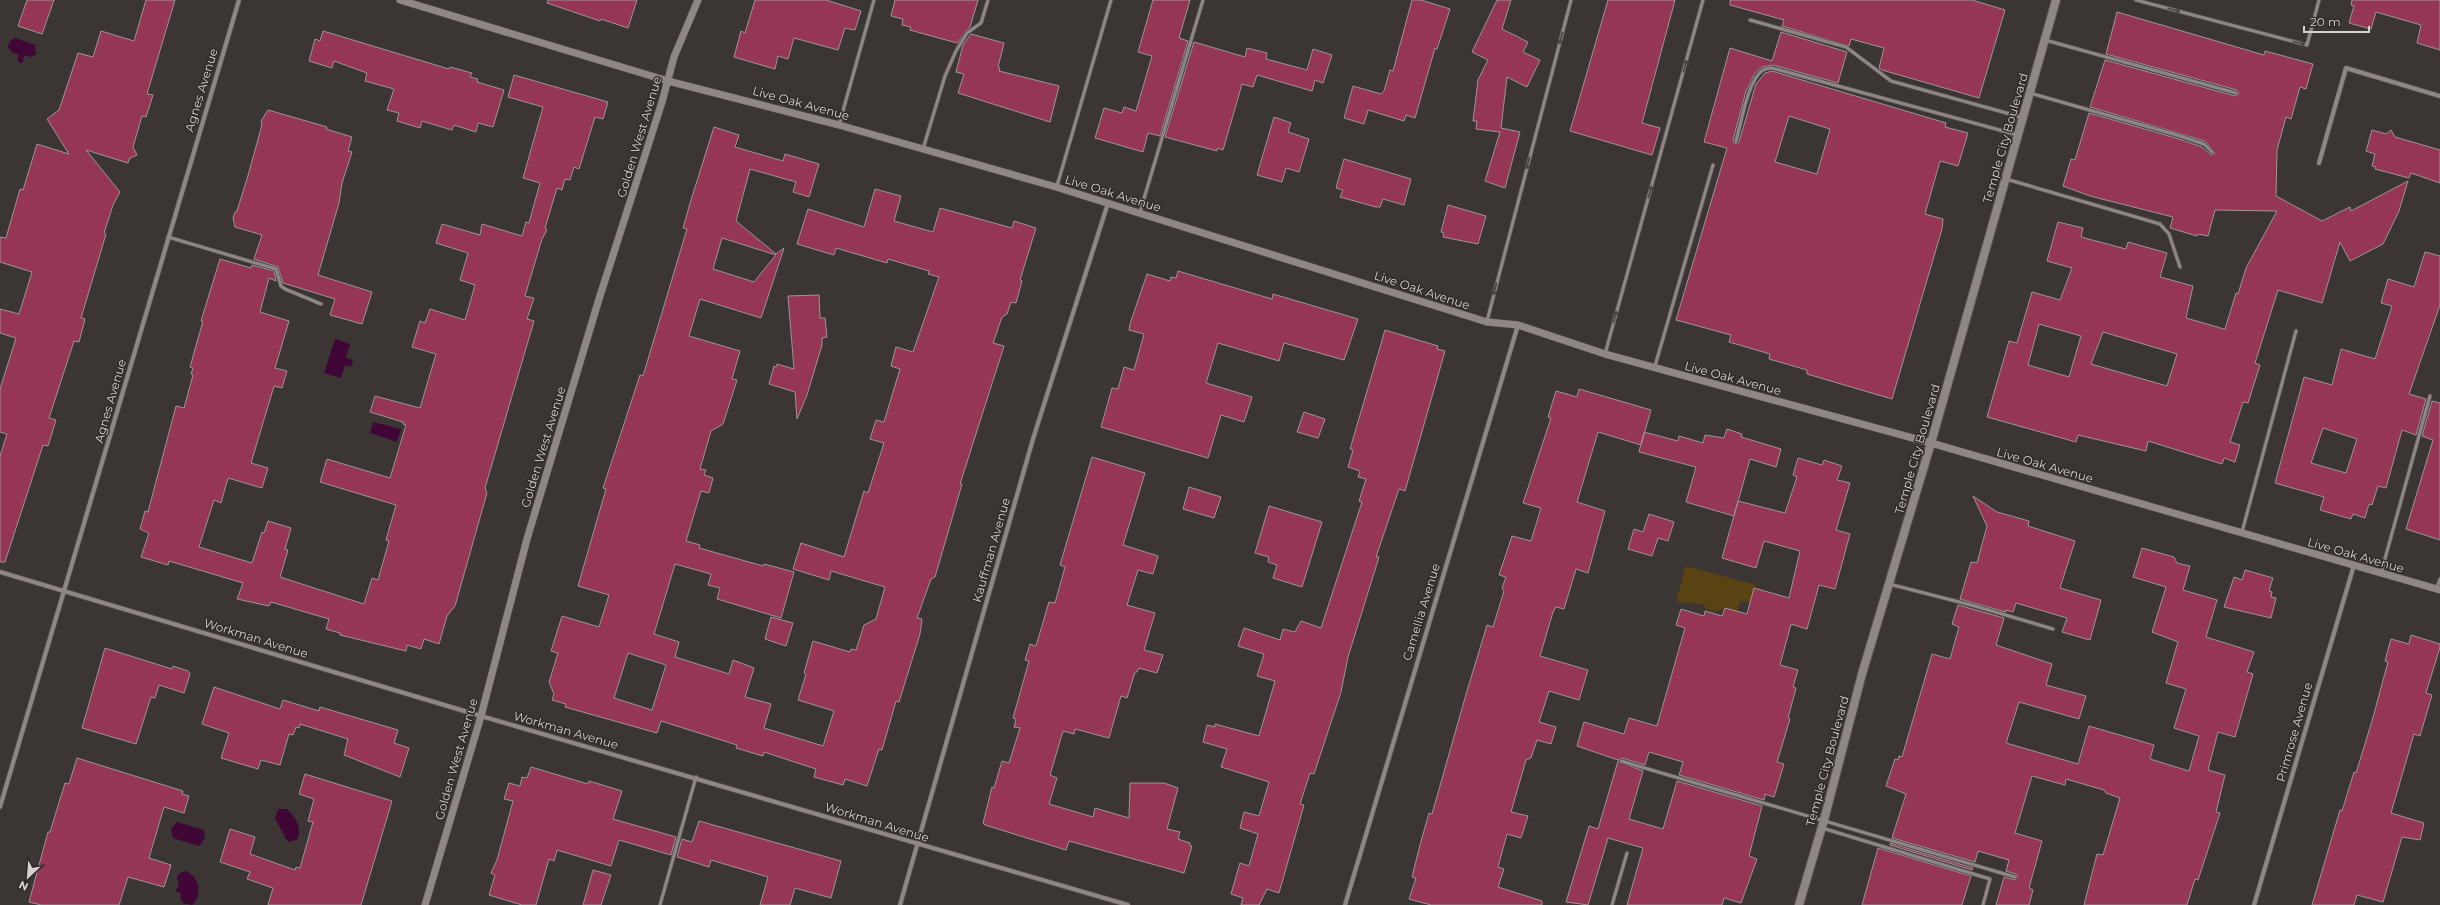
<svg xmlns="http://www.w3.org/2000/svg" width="2440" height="905" viewBox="0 0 2440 905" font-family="Montserrat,sans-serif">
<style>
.green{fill:#594312}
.water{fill:#400636}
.building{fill:#943654;stroke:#9d9597;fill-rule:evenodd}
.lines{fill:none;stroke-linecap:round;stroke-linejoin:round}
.service-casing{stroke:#585352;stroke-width:4.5}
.minor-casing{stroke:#585352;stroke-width:5.5}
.tertiary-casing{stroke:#585352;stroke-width:8}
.secondary-casing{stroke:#585352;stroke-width:10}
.service{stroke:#8f8786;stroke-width:3}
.minor{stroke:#8f8786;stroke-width:4}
.tertiary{stroke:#8f8786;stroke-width:7}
.secondary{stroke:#8f8786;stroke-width:8}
.oneway{stroke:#484241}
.labels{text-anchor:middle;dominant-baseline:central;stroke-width:3;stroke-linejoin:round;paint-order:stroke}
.street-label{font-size:12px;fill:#d6d2d1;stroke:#312b2a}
</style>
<rect width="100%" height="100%" fill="#3b3533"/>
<path class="green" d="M1686,566l70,19 -6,17 -10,-1 -3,13 -16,-5 -3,2 -13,-2v-4c-10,-2 -19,-2 -29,-4z"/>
<path class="water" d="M15,38l20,7 1,9 -5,3 -7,-2 -1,8h-3l-3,-3 2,-5 -7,-3 -4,-4 1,-6z
M335,339l15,5 -4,14 7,2 -2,7 -6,-2 -4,13 -17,-5z
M373,422l28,7 -4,13 -27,-9z
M278,809h9c8,8 16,18 10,31l-8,2 -3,-3 -11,-21z
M177,822l27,8 1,8 -6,8 -26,-8 -2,-9z
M186,871c14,6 17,24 6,34l-9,-2 -3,-5 1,-5 -6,-2 4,-5 -2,-9 3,-4z"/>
<path class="building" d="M27,0h27l-12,34 -24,-8z
M146,0h29l-28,94 6,1 -7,22 -4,-1 -9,31 4,8 -7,3 -2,5 -42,-13 34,42 -7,13 -9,28 2,1 -25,84 4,1 -6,23 -5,-1 -25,77 7,2 -8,26 -5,-1 -38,117h-5v-106l7,-22 -7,-2v-43l16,-51 -16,-5v-24l19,5 13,-42 -32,-10v-25l6,1 14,-49 3,1 14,-46 32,10 -22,-35 12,-9 19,-57 15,4 8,-26 33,10z
M548,0h89l-9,28 -27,-9 -1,2 -53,-18z
M755,0h71l35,11 -6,19 -10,-2 -7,22 -44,-12 -6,21 -10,-3 -3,13 -41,-12 7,-26 4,2z
M895,0h83l-8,27 -13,16 -47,-13 1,-3 -9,-2 1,-6 -12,-3z
M1153,0h37l-11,38 9,3 -28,95 -12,-3 -5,19 -48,-14 9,-30 18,5 2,-6 12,4 16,-55 -14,-4z
M1412,0h9l29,9 -13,40 -2,-1 -20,70 -9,-3 -2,6 -36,-11 -4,14 -20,-6 9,-32 28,8 3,-3 6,-21 3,1z
M1497,0h14l-9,29 26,13 -5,10 17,8 -13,27 -20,-10 -6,51 19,4 -15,56 -20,-7 15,-49 -24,-3 1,-8h-4l5,-41 10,-20 -16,-8z
M1608,0h67l-33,123 18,5 -8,27 -82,-24z
M1730,0h242l33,10 -26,88 -97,-28 -3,-2 5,-20 -33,-9 -2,7 -67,-20 2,-6 -54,-15z
M2352,0h88v50l-23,-7 4,-18 -45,-13 -5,17 -22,-6 5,-17 -3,-1z
M2117,12l147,43 1,-4 48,13 -7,25 -6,-2 -9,32 -5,-2 -9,33 -1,46 46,25 28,-14 1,4 57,-30 -9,30 -16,33 -33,17 -10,-19 -18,61 -44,-13 -23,73 5,2 -12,38 -5,-1 -13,40 10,3 -5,17 -11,-4 -2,6 -74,-23 -2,10 -68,-16 -2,7 -89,-25 22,-76 8,2 15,-51 28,8 12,-32 -25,-7 11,-39 25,6 -2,9 45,12 2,-7 39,11 -7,24 33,9 -7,32 38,11h1l11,-36 2,1 8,-26 31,-57 -62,-1 -7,26 -10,-2 -1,2 -27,-8 3,-11 -83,-21 -27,-10 8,-27 4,1 14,-47 87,25 26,9 9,8 4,-2 -10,-12 -115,-34 15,-47 130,36 4,-2 -2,-4 -131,-36zM2039,324l42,12 -12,41 -41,-12zM2103,332l74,22 -10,32 -76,-22z
M323,31l126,38 1,-2 22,6 -2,4 8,2 -1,3 27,8 -11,37 -15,-4 -2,9 -22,-7 -2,5 -30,-9 -2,7 -23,-7 2,-8 -12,-3 7,-21 -29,-8 2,-8 -33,-12 -2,7 -23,-7 6,-22 5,2z
M1781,32l66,20 -9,31 -65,-18 -11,2 -7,6 -9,18 -13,49 2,4 4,-2 17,-58 9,-11 7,-2 174,52 -1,4 23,6 -10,33 -18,-5 -15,53 18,5 -1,10 -50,170 -85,-25v-4l-38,-11 1,-5 -41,-12 2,-7 -55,-15 51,-172 -23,-6 26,-94 42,13zM1789,116l41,13 -13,45 -42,-12z
M971,34l33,9 -6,24 2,1 -1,3 60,15 -9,36 -92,-29 6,-19 -8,-2 7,-27z
M1194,42l51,15 2,-9 20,5 -1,6 41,11 6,-21 19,6 -9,28 -8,-3 -3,11 -55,-16 -4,12 -11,-3 -19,66 -6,-2v3l-52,-14z
M514,75l94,27 -5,17 -8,-2 -16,52 -5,-2 -4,13 -5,-1 -3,11 -5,-2 -12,40 2,2 -5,9 -17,57 9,2 -7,21 7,2 -49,167 2,5 -32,113 -8,10 -8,28 -15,-5 -3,10 -14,-4 -1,6 -66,-16v-2l-14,-4 3,-10 -58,-17 -2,4 -32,-7 6,-16 -74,-22 -1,4 -27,-8 8,-24 -9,-4 5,-18 3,1 28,-106 8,2 9,-33 -2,-1 2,-6 -3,-1 13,-46h-2l19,-62 31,9 1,-3 22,6 2,10 -7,-3 -9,34 29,9 -14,47 12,3 -5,17 -8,-2 -23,77 17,5 -6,20 -34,-10 -7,25 -7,-3 -15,47 53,16 10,-31 2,1 4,-12 23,7 -6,21 3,1 -8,27 84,27 8,-26 6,2 11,-39 -3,-1 10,-35 -76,-23 7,-23 63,19 16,-53 -3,-1v-2l-33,-10 5,-16 45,12 16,-54 -24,-7 8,-26 5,2 5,-14 35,11 10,-35 -15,-5 8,-27 -32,-10 6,-19 38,11 2,-11 40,12 4,-14 3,1 11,-40 -17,-5 20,-71 -35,-10z
M268,110l59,17 -1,2 26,8 -4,14 4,1 -10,31 -3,20 -21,72 54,17 -10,32 -32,-9 5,-16 -52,-16 -5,-16 -24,-8 8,-24 -27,-8 -2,-9 2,-6 2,-1 10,-32 15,-54 -1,-4z
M1274,117l17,6 -3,9 21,7 -10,33 -13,-4 -4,14 -25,-7z
M714,127l25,8 -4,12 48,14 2,-7 34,10 -10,33 -16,-5 3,-10 -46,-13 -14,52 40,33 8,-6 -23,70 -61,-19 -11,37 51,15 -8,28 5,1 -14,44 -12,7 -11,38 6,1 -2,5 9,3 -4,15 -8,-2 -15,50 14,4 -1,3 64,18 1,-2 30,8 -13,46 -64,-19 3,-11 -12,-3 3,-11 -36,-10 -21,70 25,8 -4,15 54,17 4,-14 21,8 -9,29 26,7 -7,24 59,18 11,-35 -36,-11 8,-26 -2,-1 9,-32 37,11 1,-3 5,1 8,-25 12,-6 9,-32 -54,-16 -2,9 -36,-11 8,-26 43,14 20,-66 4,2 16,-50 -14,-4 6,-19 8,2 16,-53 -9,-3 5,-19 17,5 26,-75 -11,-3 1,-3 -41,-12 -1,4 -51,-15 -2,7 -37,-11 11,-35 56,18 11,-38 26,7 -7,25 39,11 7,-24 72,20 2,-7 22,7 -16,52 2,1 -6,22 -5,-1 -4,12 -5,3 -9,26 11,3 -44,138h2l-27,93 -4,2 -14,39 5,1 -2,15 -21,68 -3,-1 -14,49 -3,-1 -12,37 -22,-7 -2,6 -29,-8 2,-8 -52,-17 -1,4 -27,-8 1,-3 -76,-24 -4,12 -92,-26 1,-3 -14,-4 2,-6 -5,-12 9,-29 -7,-2 11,-35 37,11 10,-32 -31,-9 28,-97 -3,-1 37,-113 3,1 44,-147 -4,-1 8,-28zM722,238l54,17 -22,27 -41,-13zM628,653l38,12 -14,45 -38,-12z
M2372,130l14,4 5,-4 4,7 45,13v33l-29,-10 -2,5 -34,-9 1,-2 -4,-1 3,-12 -9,-3z
M1344,159l67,20 -7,26 -21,-6 -3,8h-4l-36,-10 3,-7 -7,-2z
M1448,205l38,11 -8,28 -35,-7 1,-4 -3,-1z
M2425,252l15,4v49l-31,89 17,5 -10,36 -14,-5 -16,58 -8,-2 -6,19 -3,-1 -4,14 -12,-4 -2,5 -31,-9 4,-13 -49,-14 29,-106 28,8 9,-36 34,10 17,-53 -11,-3 7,-24 26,8zM2323,428l34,11 -11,34 -35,-10z
M1178,271l94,28 1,-5 85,25 -14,41 -60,-17 -5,18 -61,-18 -12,40 46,14 -8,25 -23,-7 -13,43 -107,-31 11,-39 6,1 6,-22 10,3 10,-36 -15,-4 1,-6 17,-50 23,7 1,-4 5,1z
M819,295l1,23h5l2,19 -5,1v7l-15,50 -10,24 -2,-27 -26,-8 5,-18 2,1 1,-3 17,5 -6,-73z
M1385,330l53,16 -1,3 8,2 -40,140 -6,-2 -23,68h3l-31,100 -7,35 -27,82 -4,-1 -10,31 4,1 -25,88 -12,-4 -8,16h-18l2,-7 -12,-4 9,-31 9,3 9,-32 -18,-6 4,-16 15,4 10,-34 -48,-15 6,-18 -24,-7 4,-17 8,2v-3l44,12 16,-55 -18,-5 7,-22 -26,-8 6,-18 36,12 3,-11 12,3 6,-11 20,7 41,-126 -3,-1 7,-22 -8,-2 2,-6 -12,-4 5,-17 -3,-1z
M1579,389l72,21 -10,35 -43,-13 -21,70 28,9 -17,62 -12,-4 -12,40 -8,-2 -3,5 -13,44 48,14 -9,30 -30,-9 -10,31 17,5 -5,17 -14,-4 -6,18 -5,2 -15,52 17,4 -7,22 -14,-4 -9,33 6,2 -6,18 44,14v4h-111l-22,-6 7,-21 -4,-1 8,-32 9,-32 3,1 35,-123 20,-66 6,2 11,-36 -2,-3 4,-11 -7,-2 13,-39 19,5 10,-33 -18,-5 28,-85 -3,-1 8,-26 21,6z
M2432,401l8,2v137l-34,-11 27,-89 -11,-4z
M1304,412l21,7 -7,19 -21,-6z
M1727,429l15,5 -1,3 40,12 -5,18 -26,-8 -16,57 -48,-14 10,-35 -57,-15 5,-20 34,9 1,-5 24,7 2,-8 19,3z
M1092,457l53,16 -22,72 35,11 -5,18 -15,-4 -11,35 28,8 -11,37 19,5 -6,18 -18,-5 -2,4h-2l-8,26 -6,-2 -12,42 -34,-9 -1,5 -11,-3 -13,44 7,3 -8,26 44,13 2,-9 34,10 1,-35h34l14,5 -11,41 13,3 -2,7 12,4v3h2l-8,27 -115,-32 -3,9 -81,-25 -2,-2 9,-36 2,1 8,-27 7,2 11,-35 -6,-1 2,-8 -3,-1 16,-57 -4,-1 5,-16 6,2 13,-44 6,1 10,-36 -5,-2z
M1798,458l24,7 2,-5 18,6 -5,14 13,3 -14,47 14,4 -15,55 -16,-4 -12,44 -16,-5 -11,41 18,5 -5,17 3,1 -8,30 2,1 -13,43 7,2 -10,33 -9,-3 -1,6 -85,-25 4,-13 -34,-10 -4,13 -23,-7 -4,2 -41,-14 7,-24 40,12 5,-16 28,8 28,-98 -9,-3 5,-16 23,7 1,-5 17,5 3,-8 22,6 7,-26 35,10 11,-47 -36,-10 -8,27 -34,-10 16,-57 47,12 12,-36 -4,-2z
M1189,487l32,10 -7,21 -31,-9z
M1973,496l24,16 32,9 -1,5 47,15 -15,47 41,12 -11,40 -28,-8 5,-14 -51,-15 -3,9 -7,-2v2l-46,-13 11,-37 6,1 10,-37z
M1269,506l53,16 -20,65 -29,-9 4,-13 -9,-3 1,-5 -14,-4z
M1649,514l25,8 -6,19 -10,-3 -6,18 -24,-7 6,-20 9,3z
M2142,548l32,9 3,6 13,3 -7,24 34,10 -11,37 48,15 -7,20 6,2 -18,63 -17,-5 -10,38 17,5 -9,37 4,1 -22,67 -3,-1 -8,26h-103l13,-51 6,1 17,-57 -14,-5 -2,-3 -38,-11 -1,6 -33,-9 -17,57 27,8 -13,47 4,2 -4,15h-33l8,-28 11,3 3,-3 -2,-3 -10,-3 3,-11 -31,-9 -3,11 -83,-24 14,-44 -20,-8 9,-27 3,1 1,-4 3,1 30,-103 18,5 9,-32 -7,-3 6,-19 46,13 -8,27 56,19 -6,21 40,11 -7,23 -60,-17 -13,41 72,21 11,-38 65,19 -4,14 39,12 10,-35 -25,-8 12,-39 -20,-6 12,-41 -26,-10 14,-45 -33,-10z
M2245,570l28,8 -4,13 3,1 -1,5 5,1 -5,20 -47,-11 10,-30 8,3z
M771,617l22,6 -7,23 -21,-7z
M2411,635l29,9v3l-14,46 6,2 -12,41 -6,-2 -23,79 33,10 -4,17 -18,-3 -19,65 -26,-7 -3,10h-42l28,-95 2,1 12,-39 2,1 16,-52 16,-59 -3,-1 6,-22 18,5z
M105,648l67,21 1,-3 15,5 2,3 -6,19 -25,-8 -4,13 -4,-1 -15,47 -54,-16z
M214,687l66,22 3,-9 36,11 1,-4 78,23 -4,13 15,5 -9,29 -56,-22 4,-16 -48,-15 -1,4 -3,-1 -3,8 -4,-1 -9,31 -19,-5 -3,9 -37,-11 8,-25 -27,-9z
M77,758l106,33 -1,3 7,2 -5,17 -20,-6 -15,51 22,7 -7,22 -36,-10 -9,28h-78l-12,-3 19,-70h2l15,-49 4,1z
M1618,761l25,10 -14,48 34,10 14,-48 85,25 -13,50 8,3 -16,44 -17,-5 -2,7h-95l16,-57 -35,-10 -20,67 -22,-3 23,-76 9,3z
M531,767l57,17 1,-3 33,10 -9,28 63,18 -5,18 -52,-15 -8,26 -54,-16 -3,11 -5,-2 -13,46h-14l-33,-10 6,-20 -4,-2 6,-13 16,-59 -9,-2 5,-16 11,3 2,-9 5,1z
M305,774l87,27 -31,104h-93l5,-17 -26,-9 3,-7 -30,-10 10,-33 25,8 -5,17 45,16 1,-3 4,1 13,-46 -5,-1 6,-22 -15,-5z
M699,821l142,40 -10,37 -36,-10 -5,17h-30l8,-28 -57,-17 -2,7 -32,-10 5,-18 10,3z
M1890,843l83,25 -1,2 -82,-25z
M1878,848l93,28 -9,29h-100z
M593,870l18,5 -10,30h-18z"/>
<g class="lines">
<defs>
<path id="service" d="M2136,0l171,45 12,-45
M1750,20l96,27 45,34 130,36
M2045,40l191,53
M2030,93l147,42 27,9 8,8
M839,125l35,-125
M1736,141c5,-17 12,-62 27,-71 2,-1 7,-2 9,-2l246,67
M923,149l22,-73 11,-25 11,-18 14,-10 7,-23
M2006,179l154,45 9,10 11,33
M1057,186l54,-186
M1140,212l63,-212
M168,237l108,32 5,17 4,3 36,15
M1487,321l84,-321
M1605,354l98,-354
M1655,366l58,-201
M2242,532l54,-201
M2381,573l49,-177
M1889,584l86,22 78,23
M2437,588l3,-9
M1621,761l394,116
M1822,828l168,51 -7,26
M660,905l36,-128
M1612,905l15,-52"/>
<path id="minor" d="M2319,163l27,-95 94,28
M0,572l481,144 647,189
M0,807l239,-807
M900,905l133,-466 75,-236
M1345,905l173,-580
M2254,905l100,-340"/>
<path id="tertiary" d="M400,0l268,81 171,44 217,62 431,135 31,3 87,29 326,89 509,147
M425,905l56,-189 46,-177 72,-240 63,-197 12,-45 24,-57"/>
<path id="secondary" d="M1799,905l25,-85 38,-146 69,-231 125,-443"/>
</defs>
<use href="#service" class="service-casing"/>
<use href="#minor" class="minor-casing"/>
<use href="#tertiary" class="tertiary-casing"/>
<use href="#secondary" class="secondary-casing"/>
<use href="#service" class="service"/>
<use href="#minor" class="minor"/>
<use href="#tertiary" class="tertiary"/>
<use href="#secondary" class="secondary"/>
</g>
<defs><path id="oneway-shaft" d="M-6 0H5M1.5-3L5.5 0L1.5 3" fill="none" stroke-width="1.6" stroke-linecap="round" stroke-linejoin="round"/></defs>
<g class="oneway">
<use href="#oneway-shaft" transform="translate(2174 10) rotate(15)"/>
<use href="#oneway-shaft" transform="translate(1561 38) rotate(105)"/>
<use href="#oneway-shaft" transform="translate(2299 43) rotate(15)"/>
<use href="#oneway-shaft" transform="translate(1685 66) rotate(-74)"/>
<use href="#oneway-shaft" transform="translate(1528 163) rotate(105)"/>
<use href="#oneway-shaft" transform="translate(1650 192) rotate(-74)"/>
<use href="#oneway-shaft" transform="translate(1495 289) rotate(105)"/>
<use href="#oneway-shaft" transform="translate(1615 317) rotate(-74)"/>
</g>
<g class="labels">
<g class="street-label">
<text transform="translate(201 90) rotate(-73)">Agnes Avenue</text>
<text transform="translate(801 103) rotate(15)">Live Oak Avenue</text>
<text transform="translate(639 137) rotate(-73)">Golden West Avenue</text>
<text transform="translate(2005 138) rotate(-74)">Temple City Boulevard</text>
<text transform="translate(1113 193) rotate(17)">Live Oak Avenue</text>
<text transform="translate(1422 290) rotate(18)">Live Oak Avenue</text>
<text transform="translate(1733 378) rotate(15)">Live Oak Avenue</text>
<text transform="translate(110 401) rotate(-74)">Agnes Avenue</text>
<text transform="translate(543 447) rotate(-73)">Golden West Avenue</text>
<text transform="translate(1917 449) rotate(-74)">Temple City Boulevard</text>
<text transform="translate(2045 465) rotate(16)">Live Oak Avenue</text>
<text transform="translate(991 550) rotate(-74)">Kauffman Avenue</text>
<text transform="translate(2356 555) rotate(16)">Live Oak Avenue</text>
<text transform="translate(1421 612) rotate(-73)">Camellia Avenue</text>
<text transform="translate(256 638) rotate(17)">Workman Avenue</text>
<text transform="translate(566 730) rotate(16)">Workman Avenue</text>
<text transform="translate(2294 732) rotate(-74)">Primrose Avenue</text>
<text transform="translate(456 759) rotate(-74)">Golden West Avenue</text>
<text transform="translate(1827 761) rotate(-75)">Temple City Boulevard</text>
<text transform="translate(877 822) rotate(17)">Workman Avenue</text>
</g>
</g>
<g transform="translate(28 877) rotate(206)" stroke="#312b2a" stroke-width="3" paint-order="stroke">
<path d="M0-3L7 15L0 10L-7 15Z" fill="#d6d2d1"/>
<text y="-6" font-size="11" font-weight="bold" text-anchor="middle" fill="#d6d2d1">N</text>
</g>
<path d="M2304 26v6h65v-6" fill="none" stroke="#d6d2d1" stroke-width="2"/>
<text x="2310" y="26" font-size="12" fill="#d6d2d1" stroke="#312b2a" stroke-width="3" paint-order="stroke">20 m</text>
</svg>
